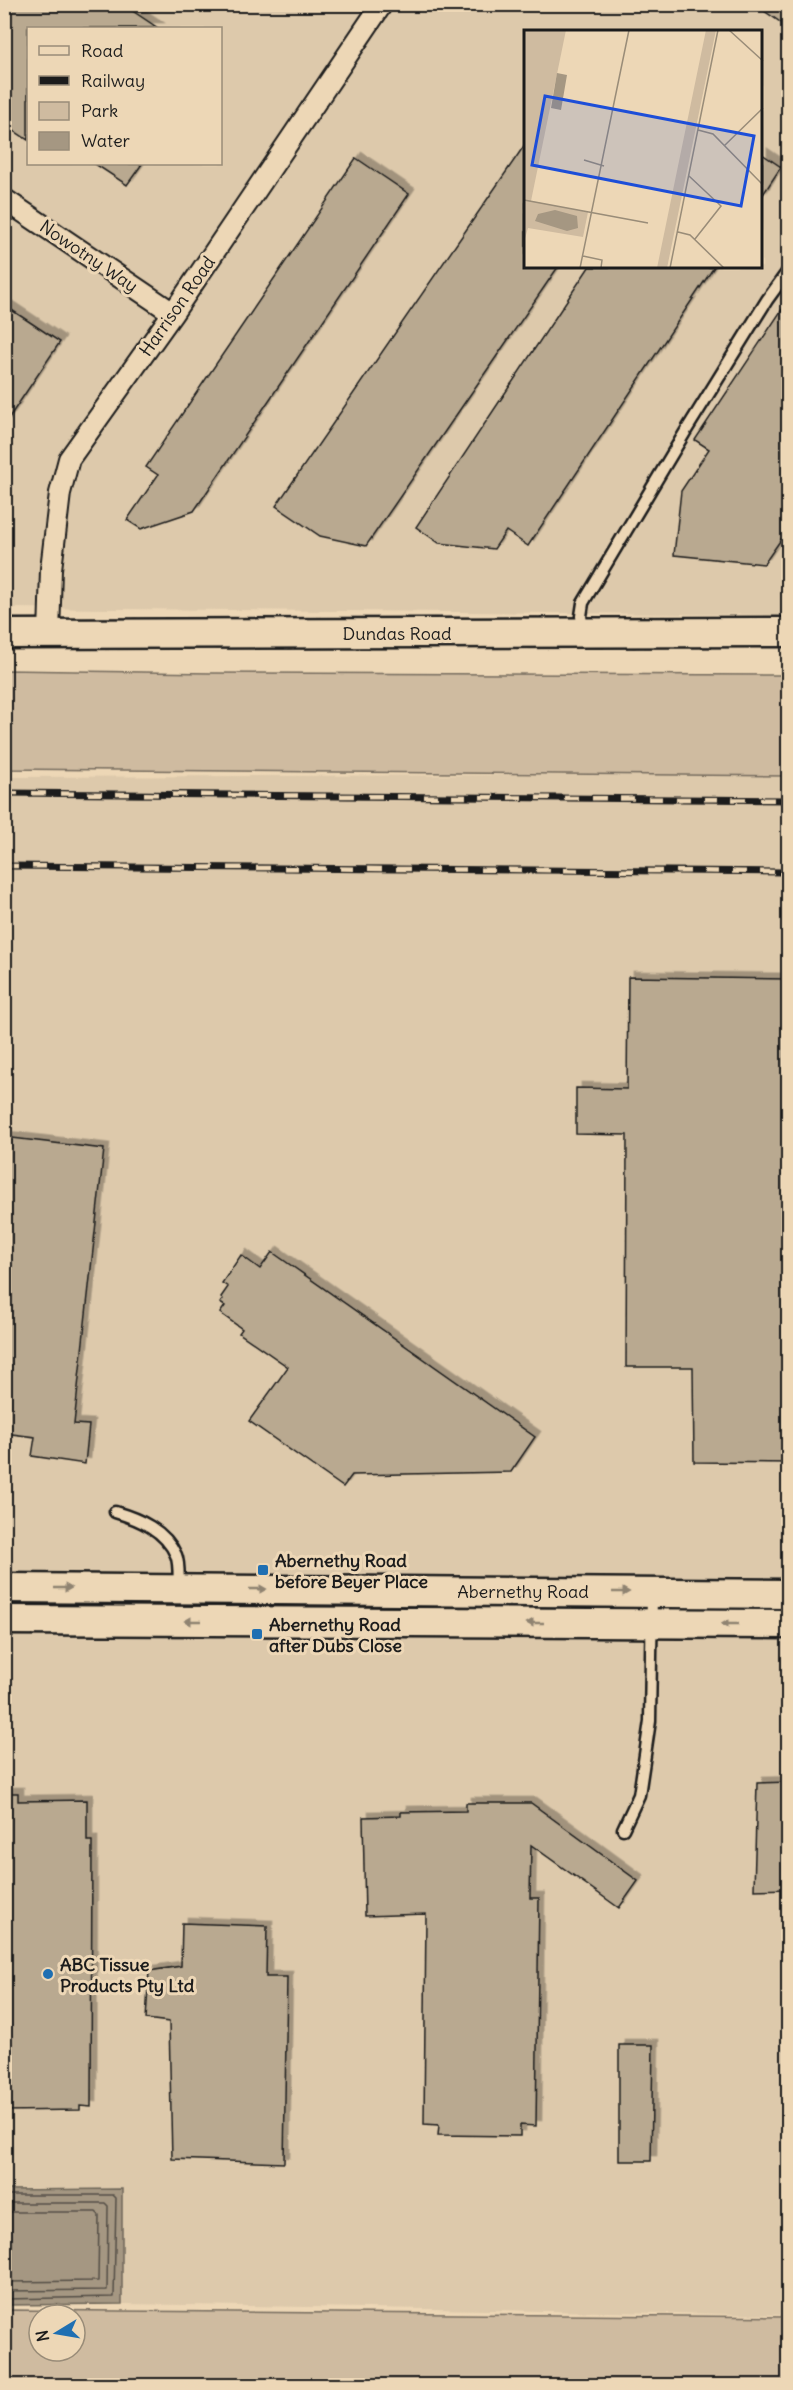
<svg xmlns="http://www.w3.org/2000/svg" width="793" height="2390" viewBox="0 0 793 2390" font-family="Delius,sans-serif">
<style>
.built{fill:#ddc9ab;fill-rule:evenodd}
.green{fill:#cfbba0;stroke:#766c5e;stroke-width:1.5;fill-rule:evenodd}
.water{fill:#a59782;stroke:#6e6659;stroke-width:1.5}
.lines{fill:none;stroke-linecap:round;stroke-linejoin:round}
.shore{stroke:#534d45;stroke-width:1.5}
.building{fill:#b9a990;stroke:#1c1c1c;stroke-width:1.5;filter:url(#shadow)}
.lane-casing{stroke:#1c1c1c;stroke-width:15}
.street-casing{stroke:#1c1c1c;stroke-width:24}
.secondary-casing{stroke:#1c1c1c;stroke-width:33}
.lane{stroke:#edd7b6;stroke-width:10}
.street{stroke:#edd7b6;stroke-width:20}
.secondary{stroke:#edd7b6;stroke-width:28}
.rail-casing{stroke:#1c1c1c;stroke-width:7}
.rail{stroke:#edd7b6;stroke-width:4.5;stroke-dasharray:14;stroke-linecap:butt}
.oneway{fill:#8f8371}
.poi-dot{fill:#1f6fb2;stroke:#edd7b6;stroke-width:2}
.labels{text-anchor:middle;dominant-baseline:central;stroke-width:6;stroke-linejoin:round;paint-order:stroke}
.street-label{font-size:18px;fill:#1c1c1c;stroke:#edd7b6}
.poi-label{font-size:18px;font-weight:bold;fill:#1c1c1c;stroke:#edd7b6;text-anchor:start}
.inset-road{fill:none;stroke:#998c78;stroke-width:1.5}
.view{fill:#1d4ed8;fill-opacity:0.15;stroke:#1d4ed8;stroke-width:3}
.inset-edge{fill:none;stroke:#1c1c1c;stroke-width:3}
</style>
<defs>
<filter id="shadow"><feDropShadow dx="5.5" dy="-5.5" stdDeviation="0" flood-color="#0004"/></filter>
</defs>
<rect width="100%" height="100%" fill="#edd7b6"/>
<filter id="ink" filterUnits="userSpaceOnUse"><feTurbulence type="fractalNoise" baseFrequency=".0167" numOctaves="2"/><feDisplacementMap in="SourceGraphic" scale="12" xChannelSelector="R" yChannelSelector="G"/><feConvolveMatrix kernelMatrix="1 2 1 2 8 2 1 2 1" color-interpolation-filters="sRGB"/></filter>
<g filter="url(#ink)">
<path class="built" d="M5,5h783v610l-783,-7zM28,28h192v136h-192zM526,32h236v235h-236z
M788,774v1541l-666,-11v-114h-117l-1,-1413z"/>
<path class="green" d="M5,670l206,3 577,2v101l-783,-7z
M4,2310l784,7v68h-783zM39,2315h36v36h-36z"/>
<path class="water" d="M122,2189v115l-117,1v-115z"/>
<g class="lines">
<path class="shore" d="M4,2195h109l3,3 -2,99 -110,2
M4,2203h101l3,3 -1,84 -103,1
M4,2212h92l3,3 -1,66 -94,1"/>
</g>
<path class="building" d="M4,4h118l36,24h-130v112l-24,-16z
M754,4h35v24z
M526,143v124h32l-192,279 -46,-10 -44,-30z
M762,154l19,13 -19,29z
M356,158l53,36 -215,317 -53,18 -14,-9 31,-45 -12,-8z
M95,164h47l-15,21z
M589,267h125l-186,279 -22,-15 -12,18 -55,-6 -23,-16z
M789,299v229l-25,36 -90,-9 7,-64 28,-42 -14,-9z
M4,305l56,37 -56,83z
M628,977l161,2v484l-95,-1 -1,-95h-67l1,-232 -51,-1v-46l51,1z
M4,1137l100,12 -30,275 15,1 -4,39 -53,-8 3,-19 -31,-4z
M272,1252l263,185 -24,35 -159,3 -9,12 -94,-66 39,-54 -49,-34 3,-4 -22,-16 5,-7 -5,-3 3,-4 -2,-2 7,-10 -6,-4 19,-28 19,14z
M789,1782v107l-35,1 3,-107z
M4,1793h14v8l69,-1v41h5l-1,266 -11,-1v4l-76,1z
M466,1803h65l107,78 -19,27 -88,-63 -1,53h9l-3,228 -16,-1v11l-82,-1 1,-10 -15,-1 2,-210 -61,2 -2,-99 38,-1v-4l65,-1z
M182,1923l85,3 -1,51h21l-3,186 -112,-4 -3,-137 -23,-3 3,-48 32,-5z
M619,2045h34l-2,116h-32z"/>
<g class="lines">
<defs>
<path id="lane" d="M583,631l-2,-15 2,-13 104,-174 80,-129 21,-29
M115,1512c24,7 50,18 61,43 4,9 2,24 3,34
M623,1829l16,-34 11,-74 2,-128"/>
<path id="street" d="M4,199l169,114
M49,635l2,-66 9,-76 9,-34 104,-146 209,-309"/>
<path id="secondary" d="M4,634l784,-2
M4,1588l784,6
M4,1620l784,4"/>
</defs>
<use href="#lane" class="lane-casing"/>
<use href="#street" class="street-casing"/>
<use href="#secondary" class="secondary-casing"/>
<use href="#lane" class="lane"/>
<use href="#street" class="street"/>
<use href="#secondary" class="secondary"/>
<defs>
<path id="rail" d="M4,793l784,7
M4,866l784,6"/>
</defs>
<use href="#rail" class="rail-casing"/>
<use href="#rail" class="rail"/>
</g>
<defs><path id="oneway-solid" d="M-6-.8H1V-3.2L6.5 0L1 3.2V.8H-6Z" transform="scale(1.5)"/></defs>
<g class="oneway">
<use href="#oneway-solid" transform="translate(63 1588)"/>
<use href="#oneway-solid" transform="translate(258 1589)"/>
<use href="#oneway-solid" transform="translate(621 1592)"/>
<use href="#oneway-solid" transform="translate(193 1621) rotate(-180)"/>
<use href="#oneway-solid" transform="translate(535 1623) rotate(-180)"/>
<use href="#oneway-solid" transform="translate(730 1624) rotate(-180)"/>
</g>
</g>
<g class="poi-dot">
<rect x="257" y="1564" width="12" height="12" rx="3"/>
<rect x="251" y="1628" width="12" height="12" rx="3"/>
<circle cx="48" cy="1974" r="6"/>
</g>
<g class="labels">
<g class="street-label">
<text transform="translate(89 256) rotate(34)">Nowotny Way</text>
<text transform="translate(177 306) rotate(-55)">Harrison Road</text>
<text x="397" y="633">Dundas Road</text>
<text x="523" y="1591">Abernethy Road</text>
</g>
<g class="poi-label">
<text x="275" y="1560">Abernethy Road<tspan x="275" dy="21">before Beyer Place</tspan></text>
<text x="269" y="1624">Abernethy Road<tspan x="269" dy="21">after Dubs Close</tspan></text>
<text x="60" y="1964">ABC Tissue<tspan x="60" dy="21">Products Pty Ltd</tspan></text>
</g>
</g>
<g transform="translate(524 30)">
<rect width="238" height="238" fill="#edd7b6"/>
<path d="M0,0h42l-35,171 57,11 -5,25 -55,-9 -4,14zM182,0h10l-49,238h-10z" fill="#cfbba0"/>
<path d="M33,43l10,2 -6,35 -10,-2zM31,180l22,6 1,12 -11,3 -32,-10 3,-7z" fill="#a59782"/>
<path class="inset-road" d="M205,0l34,31M174,100l15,4 50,51M200,116l39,-38M60,130l20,6M165,146l32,30 -26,33M0,170l124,23M154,202l12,3 34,33M59,226l19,4 -1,8M56,238l49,-238M146,238l48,-238"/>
<path class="view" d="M21,66l209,40 -13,70 -209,-41z"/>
<rect width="238" height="238" class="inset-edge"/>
</g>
<rect width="793" height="2390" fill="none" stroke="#edd7b6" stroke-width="24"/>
<rect x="12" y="12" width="769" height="2366" fill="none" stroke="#1c1c1c" stroke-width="2" filter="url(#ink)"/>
<rect x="27" y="27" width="195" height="138" fill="#edd7b6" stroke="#998c78" stroke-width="1.5"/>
<rect x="39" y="46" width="30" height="9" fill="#edd7b6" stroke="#998c78" stroke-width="1.5"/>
<text x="81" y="57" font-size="18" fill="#1c1c1c">Road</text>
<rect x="39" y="76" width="30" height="9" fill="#1c1c1c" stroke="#998c78" stroke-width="1.5"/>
<text x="81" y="87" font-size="18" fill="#1c1c1c">Railway</text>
<rect x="39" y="102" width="30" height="18" fill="#cfbba0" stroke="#998c78" stroke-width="1.5"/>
<text x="81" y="117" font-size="18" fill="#1c1c1c">Park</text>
<rect x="39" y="132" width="30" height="18" fill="#a59782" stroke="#998c78" stroke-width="1.5"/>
<text x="81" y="147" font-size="18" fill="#1c1c1c">Water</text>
<g transform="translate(57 2333) rotate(259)"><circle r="28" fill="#edd7b6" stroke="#998c78" stroke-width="1.5"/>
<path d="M0-4.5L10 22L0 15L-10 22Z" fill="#1f6fb2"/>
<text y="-9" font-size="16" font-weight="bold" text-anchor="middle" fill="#1c1c1c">N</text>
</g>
</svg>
